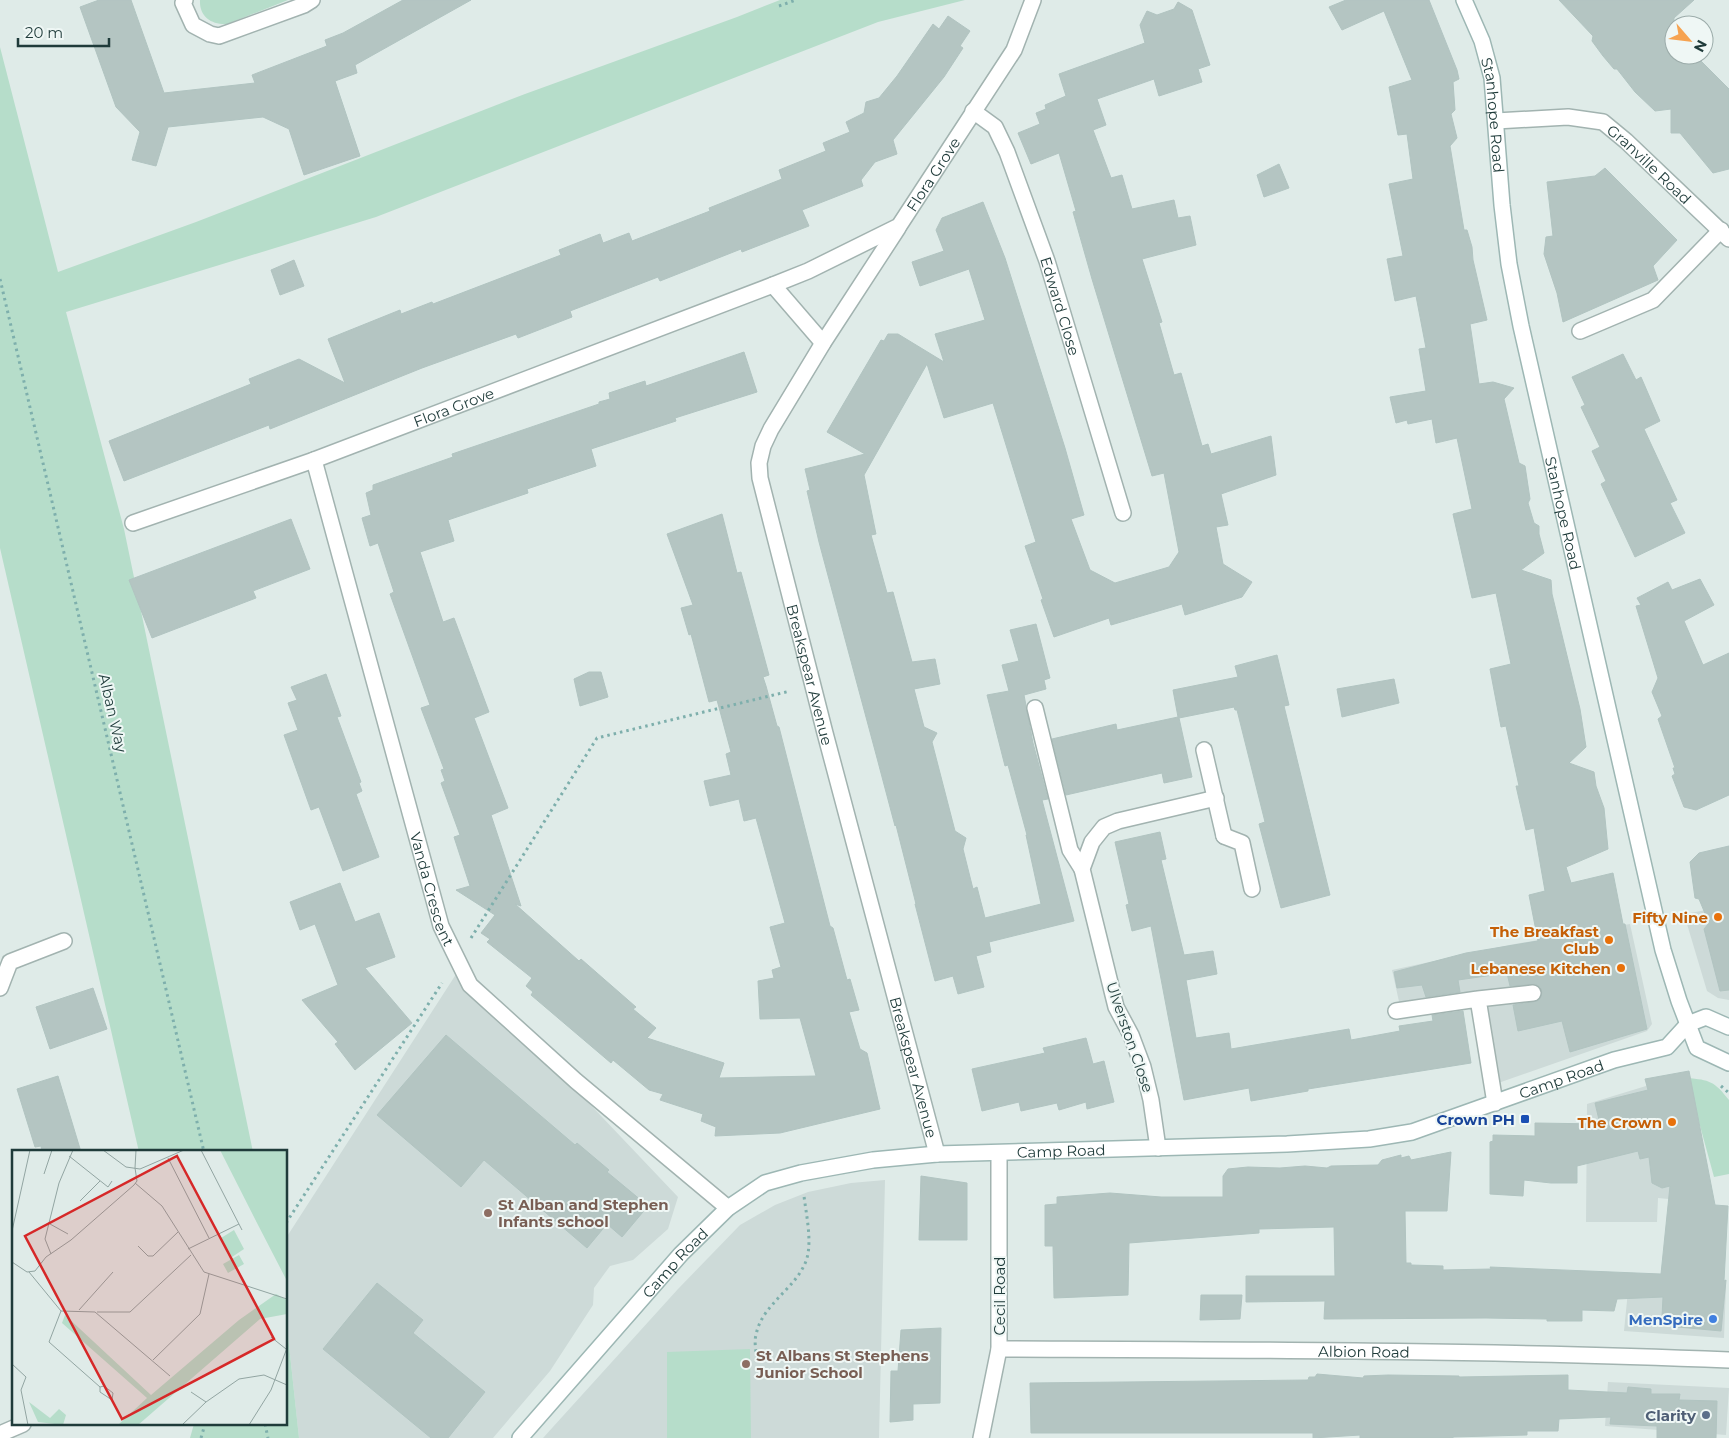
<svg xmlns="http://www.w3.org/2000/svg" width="1729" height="1438" viewBox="0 0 1729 1438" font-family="Montserrat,sans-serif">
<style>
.built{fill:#cddad8}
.green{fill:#b6ddca}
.building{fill:#b4c5c2;stroke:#b1c4c1}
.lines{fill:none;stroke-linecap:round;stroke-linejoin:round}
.lane-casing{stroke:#a2b3b0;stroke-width:18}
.street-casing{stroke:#a2b3b0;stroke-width:18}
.secondary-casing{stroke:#9db7b4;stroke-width:18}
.path{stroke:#7eafac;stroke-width:3;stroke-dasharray:2.5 4;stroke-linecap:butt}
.lane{stroke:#fff;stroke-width:15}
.street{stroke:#fff;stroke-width:15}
.secondary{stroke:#fff;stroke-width:15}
.food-dot{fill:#e8710a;stroke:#eff7f5;stroke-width:2}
.transit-dot{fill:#1a4fb4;stroke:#eff7f5;stroke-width:2}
.education-dot{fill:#8d6e63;stroke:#eff7f5;stroke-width:2}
.shop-dot{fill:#3f7fe0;stroke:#eff7f5;stroke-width:2}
.service-dot{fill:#5c6f8a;stroke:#eff7f5;stroke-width:2}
.labels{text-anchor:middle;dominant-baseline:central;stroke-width:4;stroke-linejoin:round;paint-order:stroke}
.street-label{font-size:15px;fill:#1f3b3a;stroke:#eff7f5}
.food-label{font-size:15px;font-weight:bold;fill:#c56008;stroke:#eff7f5;text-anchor:end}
.transit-label{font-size:15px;font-weight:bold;fill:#164399;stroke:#eff7f5;text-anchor:end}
.education-label{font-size:15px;font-weight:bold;fill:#785e54;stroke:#eff7f5;text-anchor:start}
.shop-label{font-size:15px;font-weight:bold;fill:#366cbe;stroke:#eff7f5;text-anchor:end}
.service-label{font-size:15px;font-weight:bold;fill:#4e5e75;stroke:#eff7f5;text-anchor:end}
.inset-road{fill:none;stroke:#92a5a2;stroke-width:1}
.view{fill:#d62828;fill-opacity:0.15;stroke:#d62828;stroke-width:2.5}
.inset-edge{fill:none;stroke:#1f3b3a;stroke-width:2.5}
</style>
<rect width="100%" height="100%" fill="#dfebe8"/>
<path class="built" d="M1729,906v94l-11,-2 -11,-7 -23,-77z
M1630,924l22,100 -5,7 -163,57 -11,-84 -71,11 -10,-45 117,-25z
M462,965l7,12 209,220 -10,32 -35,31 -23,6 -16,22 -1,17 -43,66 -57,67h-194l-13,-121v-79z
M1682,1075l30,128 -54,-5 -1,24h-71l1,-118z
M885,1180l-6,258h-336l135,-149 62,-64 35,-20 33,-13 43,-9z
M1629,1281l97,5 -2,52 -100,-7z
M1608,1382l121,6 -3,47 -121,-9z"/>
<path class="green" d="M200,0h88l-61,24c-15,1 -28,-7 -27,-24z
M780,0h185l-87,22 -502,195 -310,95 58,217 129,623h-114l-139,-604v-501l58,225 138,-50 329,-128 212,-77z
M1687,1078c23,2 27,3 42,22v74l-15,3z
M286,1317l13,121h-109l4,-14h92z
M750,1349l1,89h-84v-86z"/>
<path class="building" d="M99,0h32l33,93 91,-10 -3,-8 75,-29 -2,-6 18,-7 60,-33h68l-116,65 2,8 -22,8 25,75 -56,19 -15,-46 -26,-12 -95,10 -12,39 -24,-6 8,-28 -24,-25 -36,-100z
M1346,0h83l28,70 2,9 -6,3 2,28 -4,4 6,24 -7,8 14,84h3l5,17 1,13 14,60 -17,4 9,60 14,-2 21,6 -10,11 15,64 6,3 5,33 -2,4 6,20 5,3v8l5,19 -23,17 30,10 1,14 28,115 6,38 -17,16 25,9 2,14 8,22 4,41 -42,18 5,16 42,-10 10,51h2l22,105 -77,23 -8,-31 -44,10 -5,-26 25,-4 3,-4 1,-5 -2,-5 -4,-3 -26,2 -3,-13 -49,7 2,12 -34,5 -4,-12 -25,3 -3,-16 72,-19 72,-12 -9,-46 16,-4 -11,-63 -8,2 -10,-44h3l-13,-60 -5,1 -11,-58 21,-5 -15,-71 -24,5 -19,-84 19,-5 -15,-71 -21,5 -4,-24 -24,5 -1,-4 -11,3 -6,-26 36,-6 -7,-42 7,-1 -10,-52 -21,5 -8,-42 16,-3 -14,-72 24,-5 -6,-45 -9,1 -9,-48 23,-7 -28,-69 -42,19 -13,-23z
M1559,0h135l-20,18v37h21l34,34v80l-16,4 -33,-40h-9v-24l-16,2 -20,-19 -18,-23h-3l-11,-13 -11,-15 1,-5z
M1178,2l14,8 18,55 -12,4 4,13 -43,14 -5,-17 -57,20 9,26 -13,5 18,48 11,-3 10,34 42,-9 4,18 12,-2 6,29 -54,14 20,63 -3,1 15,52 7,-2 21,73 6,-2 3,10 60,-18 5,39 -55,19 7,31 -12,2 7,37 29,18 -10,15 -57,18 -3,-11 -71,21 -2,-7 -55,19 -13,-37 2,-1 -18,-53 11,-4 -43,-139 -49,15 -17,-54 -63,111 12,59 -5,1 16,58 6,-1 19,70 23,-3 5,25 -26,5 10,38 13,6 -5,9 23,89 11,7 -3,11 10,40 4,-2 8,31 56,-14 -15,-69h1l-19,-70 -3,1 -18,-71 22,-4 -7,-26 17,-4 -9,-31 26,-6 14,54 -6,2 2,9 -22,6 9,48 15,56 -6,1 32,121 -85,21 2,10 -15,4 8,31 -26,7 -5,-18 -18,5 -20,-77h1l-20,-79 -1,1 -18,-68 -58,-216 -12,-51 3,-1 -5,-21 60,-15 -38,-22 54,-92 3,1 4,-7h10l46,28 -9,-28 50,-14 -16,-51 -49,17 -8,-24 32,-11 -8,-21 6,-12 41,-16 22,56 60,190 19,67 -13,4 19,51 25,13 54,-16 10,-15 -15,-79 -12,3 -60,-197 -19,-67 3,-1 -17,-58 -28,11 -13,-31 22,-9 -4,-11 10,-4 -1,-4 21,-9 -7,-22 86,-31 -5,-18 7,-14 10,4 17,-6z
M948,16l22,15 -10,15 3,2 -19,29 -51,63 4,14 -22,8 -14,18 2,6 -61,24 7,16 -67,26 -1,-3 -81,32 -2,-4 -88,34 2,6 -54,21 -2,-4 -94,34 -152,61 -1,-4 -145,56 -15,-40 142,-57 -2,-5 50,-20 46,24 -17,-44 72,-29 1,4 31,-12 1,2 128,-49 -2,-5 41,-16 3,9 26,-10 3,8 78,-30 -1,-3 73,-29 -3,-9 47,-19 -3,-8 27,-11 -4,-10 18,-9 2,-11 13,-4 18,-22 36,-52 6,5z
M1279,164l10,24 -25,9 -7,-22z
M1605,168l72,72 -24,26 5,14 -95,42 -6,-29 -13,-39 2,-17 7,-1 -6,-54 48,-6z
M294,260l10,26 -24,9 -9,-25z
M744,352l13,40 -82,26 1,3 -85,28 5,17 -69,23 1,4 -80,27 6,21 -34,11 23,70 11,-4 35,94 -15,6 34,90 -17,7 30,91 -6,-2 64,57 2,-2 55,48 -3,2 23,19 -9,10 77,25 -5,15 97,-2 -16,-58 -40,1 -2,-38 16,-3 -2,-8 9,-3 -11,-40 15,-4 -29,-105 -12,3 -5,-22 -29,7 -6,-25 27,-6 -5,-21 5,-2 -14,-52 -8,2 -18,-68 -2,1 -8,-27 12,-3 -26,-71 55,-20 15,59 4,-1 28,103 -6,2 3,9 11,40 2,1 51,199 3,2 14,52 3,-1 9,31 -10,2 11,37 7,4 13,56 -100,24 -65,3 1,-9 -15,-6 2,-7 -43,-14 3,-6 -14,-4 -36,-30 -2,3 -80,-68 2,-3 -7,-6 6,-8 -45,-36 3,-3 -9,-6 14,-18 -39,-25 14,-4 -16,-49 6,-2 -19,-52 4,-2 -4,-11 3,-1 -23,-61 9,-3 -40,-111 4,-2 -16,-49 -8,3 -8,-28 9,-3 -5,-22 7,-3v-5l80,-28 -1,-3 147,-50v-2l11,-3 -1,-6 36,-12 1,5z
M1623,354l13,26 5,-3 19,44 -16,8 33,71 -7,3 15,30 -50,24 -34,-73 5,-3 -14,-30 8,-4 -19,-40 4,-2 -13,-28z
M291,519l19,50 -57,22 3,7 -104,40 -23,-58z
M1700,579l14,26 -30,16 19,44 26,-12v142l-33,15 -12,-3 -12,-31 3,-2 -2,-6h2l-17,-49 4,-3 -10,-24 6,-14 -22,-72 5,-1 -4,-7 31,-16 4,8z
M1277,655l12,50 -5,1 46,189 -49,13 -22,-84 6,-2 -28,-112h-2l-1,-3 -55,11 13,59 -28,6 -2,-10 -96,22 -14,-56 64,-15 1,6 61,-13 -5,-27 65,-13 -3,-11z
M589,672h12l7,25 -28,9 -6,-27z
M326,674l15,42 -4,1 24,65 -2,1 3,8 -6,3 23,63 -36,14 -24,-64 -8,3 -27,-75 14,-5 -10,-27 9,-3 -6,-13z
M1394,679l5,24 -57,14 -5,-28z
M1160,832l6,27 -5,1 23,95 29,-4 4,23 -31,6 10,58 33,-5 2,16 118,-20 2,11 49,-9 -1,-5 34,-5 -1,-6 31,-4 8,52 -163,26v2l-57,10 -2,-13 -65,12 -33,-174 -19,5 -6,-26 3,-1 -14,-62z
M1729,846v144l-9,1 -16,-62 5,-6 -10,-24 -4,-1 -5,-36 9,-9z
M340,883l15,39 24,-9 16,44 -30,11 47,55 -57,47 -20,-26 3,-2 -36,-42 36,-15 -23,-61 -15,6 -10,-28z
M93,988l14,41 -57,20 -14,-42z
M446,1035l129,110 2,-2 32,27 -2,2 41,34 -26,31 -15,-13 -20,24 -103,-88 -23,27 -84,-72z
M1086,1038l7,26 11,-3 10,41 -27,7 -1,-7 -27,8 -2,-7 -36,8 -2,-9 -37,9 -10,-42 73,-16 -2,-5z
M1689,1071l26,134 13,1 -4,75 2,-1 -5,51 -43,-4 -1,-9 -15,-1 1,-20 -46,2 -3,12 -32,-1v11h-35v-2l-61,-1 -162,1 1,-18 -79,1v-26h89l-1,-49 -75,2v4l-130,10 -1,52 -74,3 -1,-52h-8v-41l12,-1v-7l53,-4 51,4h62v-21l5,-7 20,-2 32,1 25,-2 22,2 4,-2 47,-1 4,-5 19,-5v3l8,-2 2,4 40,-8 -4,59h-42l1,52h5v2l32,1v4l48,-1 -1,-2 171,7 9,-88 -8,2 -10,-5 -3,-26 -9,2 -2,-8 -61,15v17h-26l-27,-3 -1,16 -33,-2v-52l3,-1v-6l42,1v-13l65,1 -5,-21 53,-13 -3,-11z
M58,1076l23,76h-39l-1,-6 -6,1 -18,-58z
M921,1176l46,7v57h-48z
M377,1283l46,37 -10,13 72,59 -37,46h-17l-108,-89z
M1201,1295h41l-2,24 -40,1z
M941,1328l-1,75 -27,1v16l-23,2 1,-51h7l3,-41z
M1317,1374l46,4 1,-2 24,-1 71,1v1l109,-2v15l59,3 1,-6 23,2v5h29l-1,6 38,1 -1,37h-59v-12l-47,-2 1,-7 -52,2 -1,12h-31v4l-74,2v1h-93v-3l-47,3v-5h-282l-1,-50 278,-3 1,-3h6z"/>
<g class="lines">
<defs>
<path id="lane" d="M1035,708l35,142 12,19
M1224,836l18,7 10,46
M0,988l10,-26 54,-21
M1396,1011l82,-12
M1495,1103l-17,-104 55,-6"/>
<g id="street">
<path d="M185,0l-2,3 10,22 17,9 9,2 85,-31 8,-5"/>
<path id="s1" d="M973,111l22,16 12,25 40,109 76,252"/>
<path id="s2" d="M1496,121l72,-4 35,5 23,19 103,98"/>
<path id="s3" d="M898,228l-75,115 -52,86 -8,17 -4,17 1,15 65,255 112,421"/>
<path d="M773,285l50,58"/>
<path d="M1580,331l73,-31 68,-70"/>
<path id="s4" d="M314,460l127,466 29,59 106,96 152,127"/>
<path id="s5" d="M133,523l181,-63 459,-175 35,-14 91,-45 115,-176 19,-50"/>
<path d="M1204,750l20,86"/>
<path d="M1158,1148l-7,-48 -8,-33 -12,-32 -15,-28 -34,-138 10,-27 12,-15 14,-6 98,-23"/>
<path id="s6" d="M999,1349c243,1 487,1 730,11"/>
<path d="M0,1434l23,-10"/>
<path d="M981,1438l18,-89v-196"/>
</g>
<g id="secondary">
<path id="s7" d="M1464,0l18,41 10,37 10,127 7,59 12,62 142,624 16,51 18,47 32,15"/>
<path id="s8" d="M520,1438l161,-184 47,-46 37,-25 36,-10 72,-13 64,-6 350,-10 82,-5 43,-7 202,-72 53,-13 21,-23 18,-7 23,10"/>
</g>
</defs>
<use href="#lane" class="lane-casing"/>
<use href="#street" class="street-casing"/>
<use href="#secondary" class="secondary-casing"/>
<path class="path" d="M779,6l17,-6
M0,279l204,873
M471,938l126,-200 193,-47
M1721,1086l8,7
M286,1223l156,-240
M757,1358c-1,-7 -3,-16 -1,-23 6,-32 42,-47 51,-77 5,-18 -1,-45 -3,-62
M265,1424l3,14
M201,1438l4,-14"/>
<use href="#lane" class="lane"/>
<use href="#street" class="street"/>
<use href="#secondary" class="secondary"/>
</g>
<g class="food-dot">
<circle cx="1718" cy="917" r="5"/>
<circle cx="1609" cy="940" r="5"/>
<circle cx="1621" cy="968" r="5"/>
<circle cx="1672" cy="1122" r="5"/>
</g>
<rect class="transit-dot" x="1520" y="1114" width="10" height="10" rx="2.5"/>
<g class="education-dot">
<circle cx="488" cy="1213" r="5"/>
<circle cx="746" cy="1364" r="5"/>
</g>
<circle class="shop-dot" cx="1713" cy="1319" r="5"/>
<circle class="service-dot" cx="1706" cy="1415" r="5"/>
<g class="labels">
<g class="street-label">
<text stroke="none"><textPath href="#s7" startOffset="120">Stanhope Road</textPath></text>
<text stroke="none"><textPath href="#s2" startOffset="170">Granville Road</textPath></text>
<text stroke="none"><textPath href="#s5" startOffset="884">Flora Grove</textPath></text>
<text stroke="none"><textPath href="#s1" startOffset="218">Edward Close</textPath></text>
<text stroke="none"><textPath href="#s5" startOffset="341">Flora Grove</textPath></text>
<text stroke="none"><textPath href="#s7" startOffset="525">Stanhope Road</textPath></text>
<text stroke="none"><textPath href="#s3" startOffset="492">Breakspear Avenue</textPath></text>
<text transform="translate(113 713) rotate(77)">Alban Way</text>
<text stroke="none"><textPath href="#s4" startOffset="445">Vanda Crescent</textPath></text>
<text transform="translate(1130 1037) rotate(71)">Ulverston Close</text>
<text stroke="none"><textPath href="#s3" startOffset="898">Breakspear Avenue</textPath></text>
<text stroke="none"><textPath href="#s8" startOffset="1164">Camp Road</textPath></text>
<text stroke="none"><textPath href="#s8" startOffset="654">Camp Road</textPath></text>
<text stroke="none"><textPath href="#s8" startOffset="234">Camp Road</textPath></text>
<text transform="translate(999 1296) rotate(-90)">Cecil Road</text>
<text stroke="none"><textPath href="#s6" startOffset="365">Albion Road</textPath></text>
</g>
<g class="food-label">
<text x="1708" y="917">Fifty Nine</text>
<text x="1599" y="931">The Breakfast<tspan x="1599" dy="17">Club</tspan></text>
<text x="1611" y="968">Lebanese Kitchen</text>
<text x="1662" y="1122">The Crown</text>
</g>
<g class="transit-label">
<text x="1515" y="1119">Crown PH</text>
</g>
<g class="education-label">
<text x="498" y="1204">St Alban and Stephen<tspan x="498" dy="17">Infants school</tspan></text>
<text x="756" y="1355">St Albans St Stephens<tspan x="756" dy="17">Junior School</tspan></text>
</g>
<g class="shop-label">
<text x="1703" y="1319">MenSpire</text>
</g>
<g class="service-label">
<text x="1696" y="1415">Clarity</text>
</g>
</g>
<g transform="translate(12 1150)">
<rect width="275" height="275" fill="#dfebe8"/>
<path d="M208,0h67v131l-30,-58zM222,80l10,19 -12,8 -11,-19zM227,105l5,9 -16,9 -5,-9zM264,144l11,6v14l-27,5 -122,106h-20l29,-27 -85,-75 3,-8 86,80 88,-75zM17,252l21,16 9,-9 7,6 -3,10 -25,-3z" fill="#b6ddca"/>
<path class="inset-road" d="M91,0l23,17 14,2 44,-19M189,0l41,80M57,6l39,31 4,-6M156,8l41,80M123,18l1,-18M32,24l8,-24M123,33l27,23 42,66 83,27M68,51l20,-20M38,74l18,10M0,81l18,-81M126,96l10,10h5l25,-24M176,99l51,-25M39,104l-6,-15 14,-56 14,-33M0,112l15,10 8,-1 11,-14 25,-17 63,-55 3,-4 -2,-13M17,122l32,39M67,160l34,-38M49,161l-12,31 51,45v5l12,8 1,-7 -9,-7 -4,1M49,161l34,1 75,64M85,162h33l61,-57M259,187l15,12M141,210l47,-46 9,-40M0,214l14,13 -5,13 7,35M179,242l15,10M170,275l24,-23 33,-23 25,-4 23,10M237,275l22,-35 16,-42"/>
<path class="view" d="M165,6l97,183 -152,80 -97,-183z"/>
<rect width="275" height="275" class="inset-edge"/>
</g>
<g transform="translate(1689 40) rotate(118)"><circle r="24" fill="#eff7f5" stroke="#9cacaa"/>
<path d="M0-4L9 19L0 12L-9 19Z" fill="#f6a351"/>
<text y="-8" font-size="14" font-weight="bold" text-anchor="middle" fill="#1f3b3a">N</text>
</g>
<path d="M18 38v8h91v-8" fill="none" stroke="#1f3b3a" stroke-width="2.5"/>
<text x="25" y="38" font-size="15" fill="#1f3b3a" stroke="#eff7f5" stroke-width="4" paint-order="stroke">20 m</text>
</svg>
